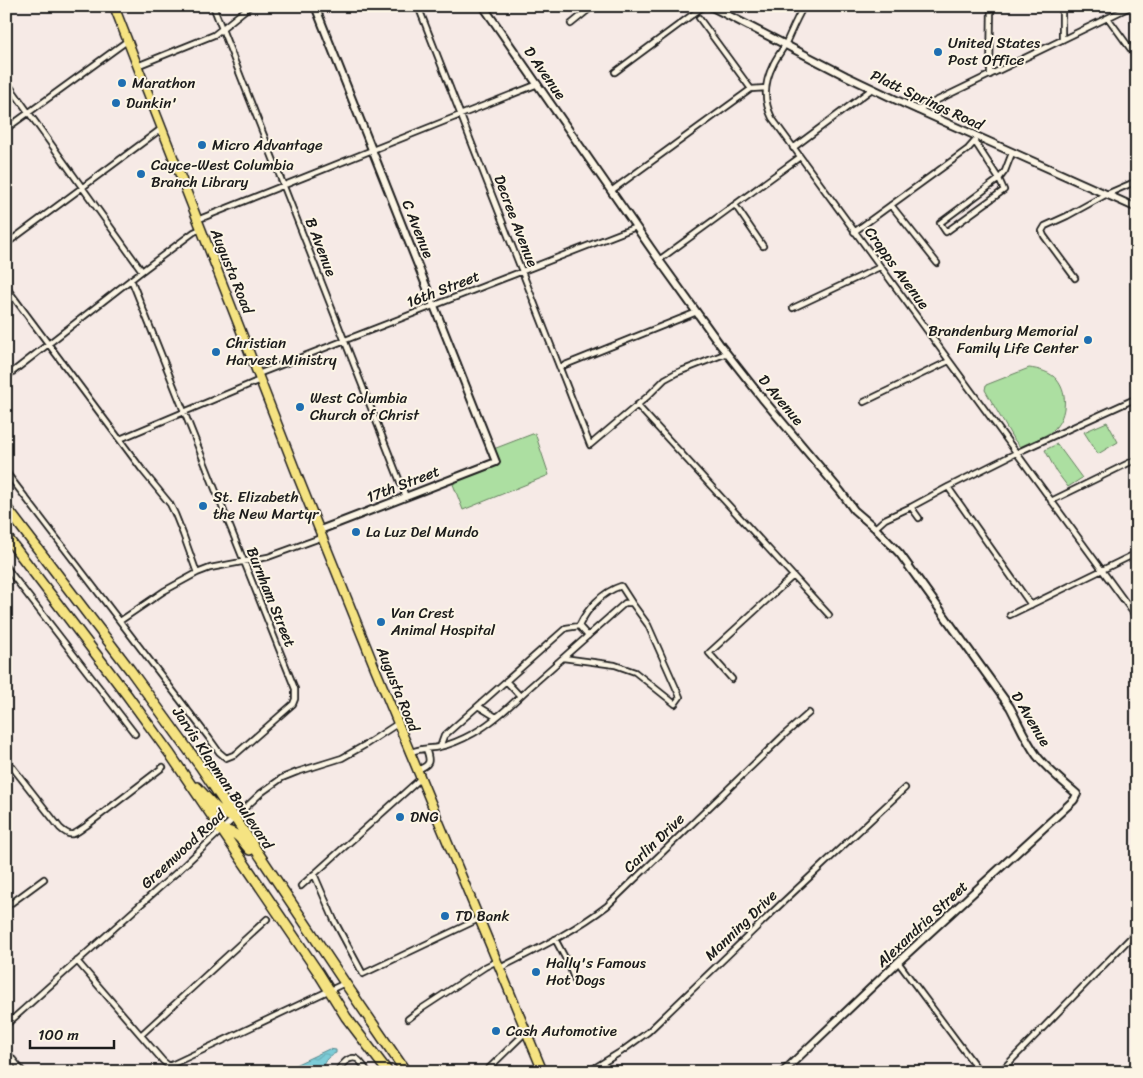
<svg xmlns="http://www.w3.org/2000/svg" width="1143" height="1078" viewBox="0 0 1143 1078" font-family="Sriracha,sans-serif">
<style>
.green{fill:#acdfa1;stroke:#647e5e}
.water{fill:url(#water-waves);stroke:#56868c}
.lines{fill:none;stroke-linecap:round;stroke-linejoin:round}
.street-casing{stroke:#1c1c1c;stroke-width:8}
.secondary-casing{stroke:#1c1c1c;stroke-width:10}
.primary-casing{stroke:#1c1c1c;stroke-width:11}
.highway-casing{stroke:#1c1c1c;stroke-width:12}
.street{stroke:#fcf5e5;stroke-width:4.5}
.secondary{stroke:#fcf5e5;stroke-width:6}
.primary{stroke:#f5e382;stroke-width:8}
.highway{stroke:#f5e382;stroke-width:9}
.poi-dot{fill:#1f6fb2;stroke:#fcf5e5;stroke-width:2}
.labels{text-anchor:middle;dominant-baseline:central;stroke-width:4;stroke-linejoin:round;paint-order:stroke}
.poi-label{font-size:15px;fill:#1c1c1c;stroke:#fcf5e5;text-anchor:start}
.street-label{font-size:15px;fill:#1c1c1c;stroke:#fcf5e5}
</style>
<defs>
<pattern id="water-waves" width="16" height="10" patternUnits="userSpaceOnUse" patternTransform="scale(1.25)"><rect width="16" height="10" fill="#7cccd7"/><path d="M0 5q4-4 8 0t8 0" fill="none" stroke="#6bafb8"/></pattern>
</defs>
<rect width="100%" height="100%" fill="#f6eae6"/>
<filter id="ink" filterUnits="userSpaceOnUse"><feTurbulence type="fractalNoise" baseFrequency=".02" numOctaves="2"/><feDisplacementMap in="SourceGraphic" scale="10" xChannelSelector="R" yChannelSelector="G"/><feConvolveMatrix kernelMatrix="1 2 1 2 8 2 1 2 1" color-interpolation-filters="sRGB"/></filter>
<g filter="url(#ink)">
<path class="green" d="M1029,368c9,1 22,4 28,12 12,15 9,39 -5,51 -5,5 -25,12 -32,16l-8,-10 -27,-47 1,-5z
M1107,422l11,20 -20,12 -14,-22z
M535,433l14,42 -86,35 -12,-31 44,-17 -4,-12z
M1057,444l25,34 -14,9 -12,-16 -11,-21z"/>
<path class="water" d="M329,1049l7,1v3c-10,4 -12,9 -15,19h-41z"/>
<g class="lines">
<defs>
<path id="street" d="M213,6l193,491
M418,6l172,439 58,-49 17,-17 11,-6 51,-20
M804,6c-8,13 -13,26 -19,39 -4,7 -9,13 -12,20 -9,18 -10,35 -1,53l365,500
M699,18l52,71
M1108,18l29,40
M571,24l22,-18
M1062,40v-34
M137,66l77,-31 36,-29
M615,72l89,-66
M990,75l1,-69
M6,81l136,190
M917,110l215,-104
M6,129l121,-88
M975,142l24,37 5,11 -58,42 -6,-9 59,-44 6,-8 7,-18
M793,148l79,-59
M611,191l140,-102 15,-1
M735,205l28,41
M891,205l46,58
M197,220l341,-136
M854,232l114,-83 7,-8
M6,244l155,-115
M659,260l141,-103
M1075,278l-31,-42 -2,-5 3,-5 22,-10 40,-22 30,-13
M6,287l137,184 27,33 5,10 8,20 14,39
M793,308l87,-41
M560,367l137,-55
M258,374l378,-147
M6,377l136,-106 52,-39 7,-3
M864,402l85,-41
M637,405l192,210
M120,439l140,-59
M6,472l203,266 10,14 7,6 10,-4 57,-50 2,-5v-10l-164,-410
M948,487l83,118
M1051,501l86,-42
M911,507l8,11
M875,528l10,-9 26,-12 37,-20 68,-34 121,-55
M6,567l129,167
M1010,615l127,-62
M120,621l44,-30 33,-18 13,-5 58,-11 55,-20
M579,626l9,10
M732,679l-23,-26 84,-77
M506,681l14,15
M478,706l18,11
M440,747l4,-11 122,-108 13,-2c8,-17 23,-34 42,-40l11,17
M409,753c10,-5 20,-4 30,-6 10,-2 26,-9 35,-14 21,-12 39,-30 56,-46 32,-28 63,-56 95,-84h7l16,22 32,72 -5,7 -40,-32 -20,-7 -52,-7
M6,759l54,69c12,11 14,6 26,-2l77,-59
M417,770c13,-5 14,-8 9,-21
M314,874l20,46 29,54 116,-55
M301,886l119,-107
M6,907l38,-28
M555,939l14,26 6,16
M77,961l86,100 6,5 176,-83
M898,962l82,110
M500,968c37,-19 73,-36 107,-62l177,-171 25,-22
M408,1019l13,-10 64,-42 12,-6
M6,1025l171,-153 84,-79 21,-15 15,-6 45,-14 23,-13 32,-21
M141,1035l126,-116
M6,1051l17,21
M337,1072c3,-6 12,-17 20,-13 4,2 8,9 11,13
M485,1072l41,-40
M588,1072l34,-21 26,-19 135,-130 122,-114
M1000,1072l137,-141"/>
<path id="secondary" d="M315,6l181,456 -176,68
M483,6l176,254 62,86 41,52 79,94 13,18 21,18 25,26 110,153c9,17 16,34 27,49 11,14 26,26 40,38l-3,6 -176,162 -115,110
M710,6l136,70 61,29 230,103"/>
<path id="primary" d="M114,6l184,471 77,191 168,404"/>
<path id="highway" d="M6,507l125,164 69,95 145,217 61,89
M6,536l121,159 43,59 148,218 28,45 42,55
M197,787c11,12 21,26 37,31
M221,831c14,-2 21,10 29,19"/>
</defs>
<use href="#street" class="street-casing"/>
<use href="#secondary" class="secondary-casing"/>
<use href="#primary" class="primary-casing"/>
<use href="#highway" class="highway-casing"/>
<use href="#street" class="street"/>
<use href="#secondary" class="secondary"/>
<use href="#primary" class="primary"/>
<use href="#highway" class="highway"/>
</g>
</g>
<g class="poi-dot">
<circle cx="938" cy="52" r="5"/>
<circle cx="122" cy="83" r="5"/>
<circle cx="116" cy="103" r="5"/>
<circle cx="202" cy="145" r="5"/>
<circle cx="141" cy="174" r="5"/>
<circle cx="1088" cy="340" r="5"/>
<circle cx="216" cy="352" r="5"/>
<circle cx="300" cy="407" r="5"/>
<circle cx="203" cy="506" r="5"/>
<circle cx="356" cy="532" r="5"/>
<circle cx="381" cy="622" r="5"/>
<circle cx="400" cy="817" r="5"/>
<circle cx="445" cy="916" r="5"/>
<circle cx="536" cy="972" r="5"/>
<circle cx="496" cy="1031" r="5"/>
</g>
<g class="labels">
<g class="poi-label">
<text x="948" y="43">United States<tspan x="948" dy="17">Post Office</tspan></text>
<text x="132" y="83">Marathon</text>
<text x="126" y="103">Dunkin'</text>
<text x="212" y="145">Micro Advantage</text>
<text x="151" y="165">Cayce-West Columbia<tspan x="151" dy="17">Branch Library</tspan></text>
<text x="1078" y="331" text-anchor="end">Brandenburg Memorial<tspan x="1078" dy="17">Family Life Center</tspan></text>
<text x="226" y="343">Christian<tspan x="226" dy="17">Harvest Ministry</tspan></text>
<text x="310" y="398">West Columbia<tspan x="310" dy="17">Church of Christ</tspan></text>
<text x="213" y="497">St. Elizabeth<tspan x="213" dy="17">the New Martyr</tspan></text>
<text x="366" y="532">La Luz Del Mundo</text>
<text x="391" y="613">Van Crest<tspan x="391" dy="17">Animal Hospital</tspan></text>
<text x="410" y="817">DNG</text>
<text x="455" y="916">TD Bank</text>
<text x="546" y="963">Hally's Famous<tspan x="546" dy="17">Hot Dogs</tspan></text>
<text x="506" y="1031">Cash Automotive</text>
</g>
<g class="street-label">
<text transform="translate(545 73) rotate(55)">D Avenue</text>
<text transform="translate(927 100) rotate(25)">Platt Springs Road</text>
<text transform="translate(516 221) rotate(69)">Decree Avenue</text>
<text transform="translate(418 229) rotate(68)">C Avenue</text>
<text transform="translate(321 247) rotate(69)">B Avenue</text>
<text transform="translate(897 268) rotate(54)">Crapps Avenue</text>
<text transform="translate(232 271) rotate(68)">Augusta Road</text>
<text transform="translate(443 289) rotate(-21)">16th Street</text>
<text transform="translate(781 400) rotate(50)">D Avenue</text>
<text transform="translate(403 484) rotate(-21)">17th Street</text>
<text transform="translate(271 597) rotate(68)">Burnham Street</text>
<text transform="translate(398 689) rotate(68)">Augusta Road</text>
<text transform="translate(1031 719) rotate(59)">D Avenue</text>
<text transform="translate(223 778) rotate(56)">Jarvis Klapman Boulevard</text>
<text transform="translate(654 843) rotate(-44)">Carlin Drive</text>
<text transform="translate(183 849) rotate(-43)">Greenwood Road</text>
<text transform="translate(922 924) rotate(-43)">Alexandria Street</text>
<text transform="translate(741 925) rotate(-44)">Manning Drive</text>
</g>
</g>
<rect width="1143" height="1078" fill="none" stroke="#fcf5e5" stroke-width="25"/>
<rect x="12" y="12" width="1118" height="1053" fill="none" stroke="#1c1c1c" stroke-width="2" filter="url(#ink)"/>
<path d="M30 1040v8h84v-8" fill="none" stroke="#1c1c1c" stroke-width="2.5"/>
<text x="38" y="1040" font-size="15" fill="#1c1c1c" stroke="#fcf5e5" stroke-width="4" paint-order="stroke">100 m</text>
</svg>
